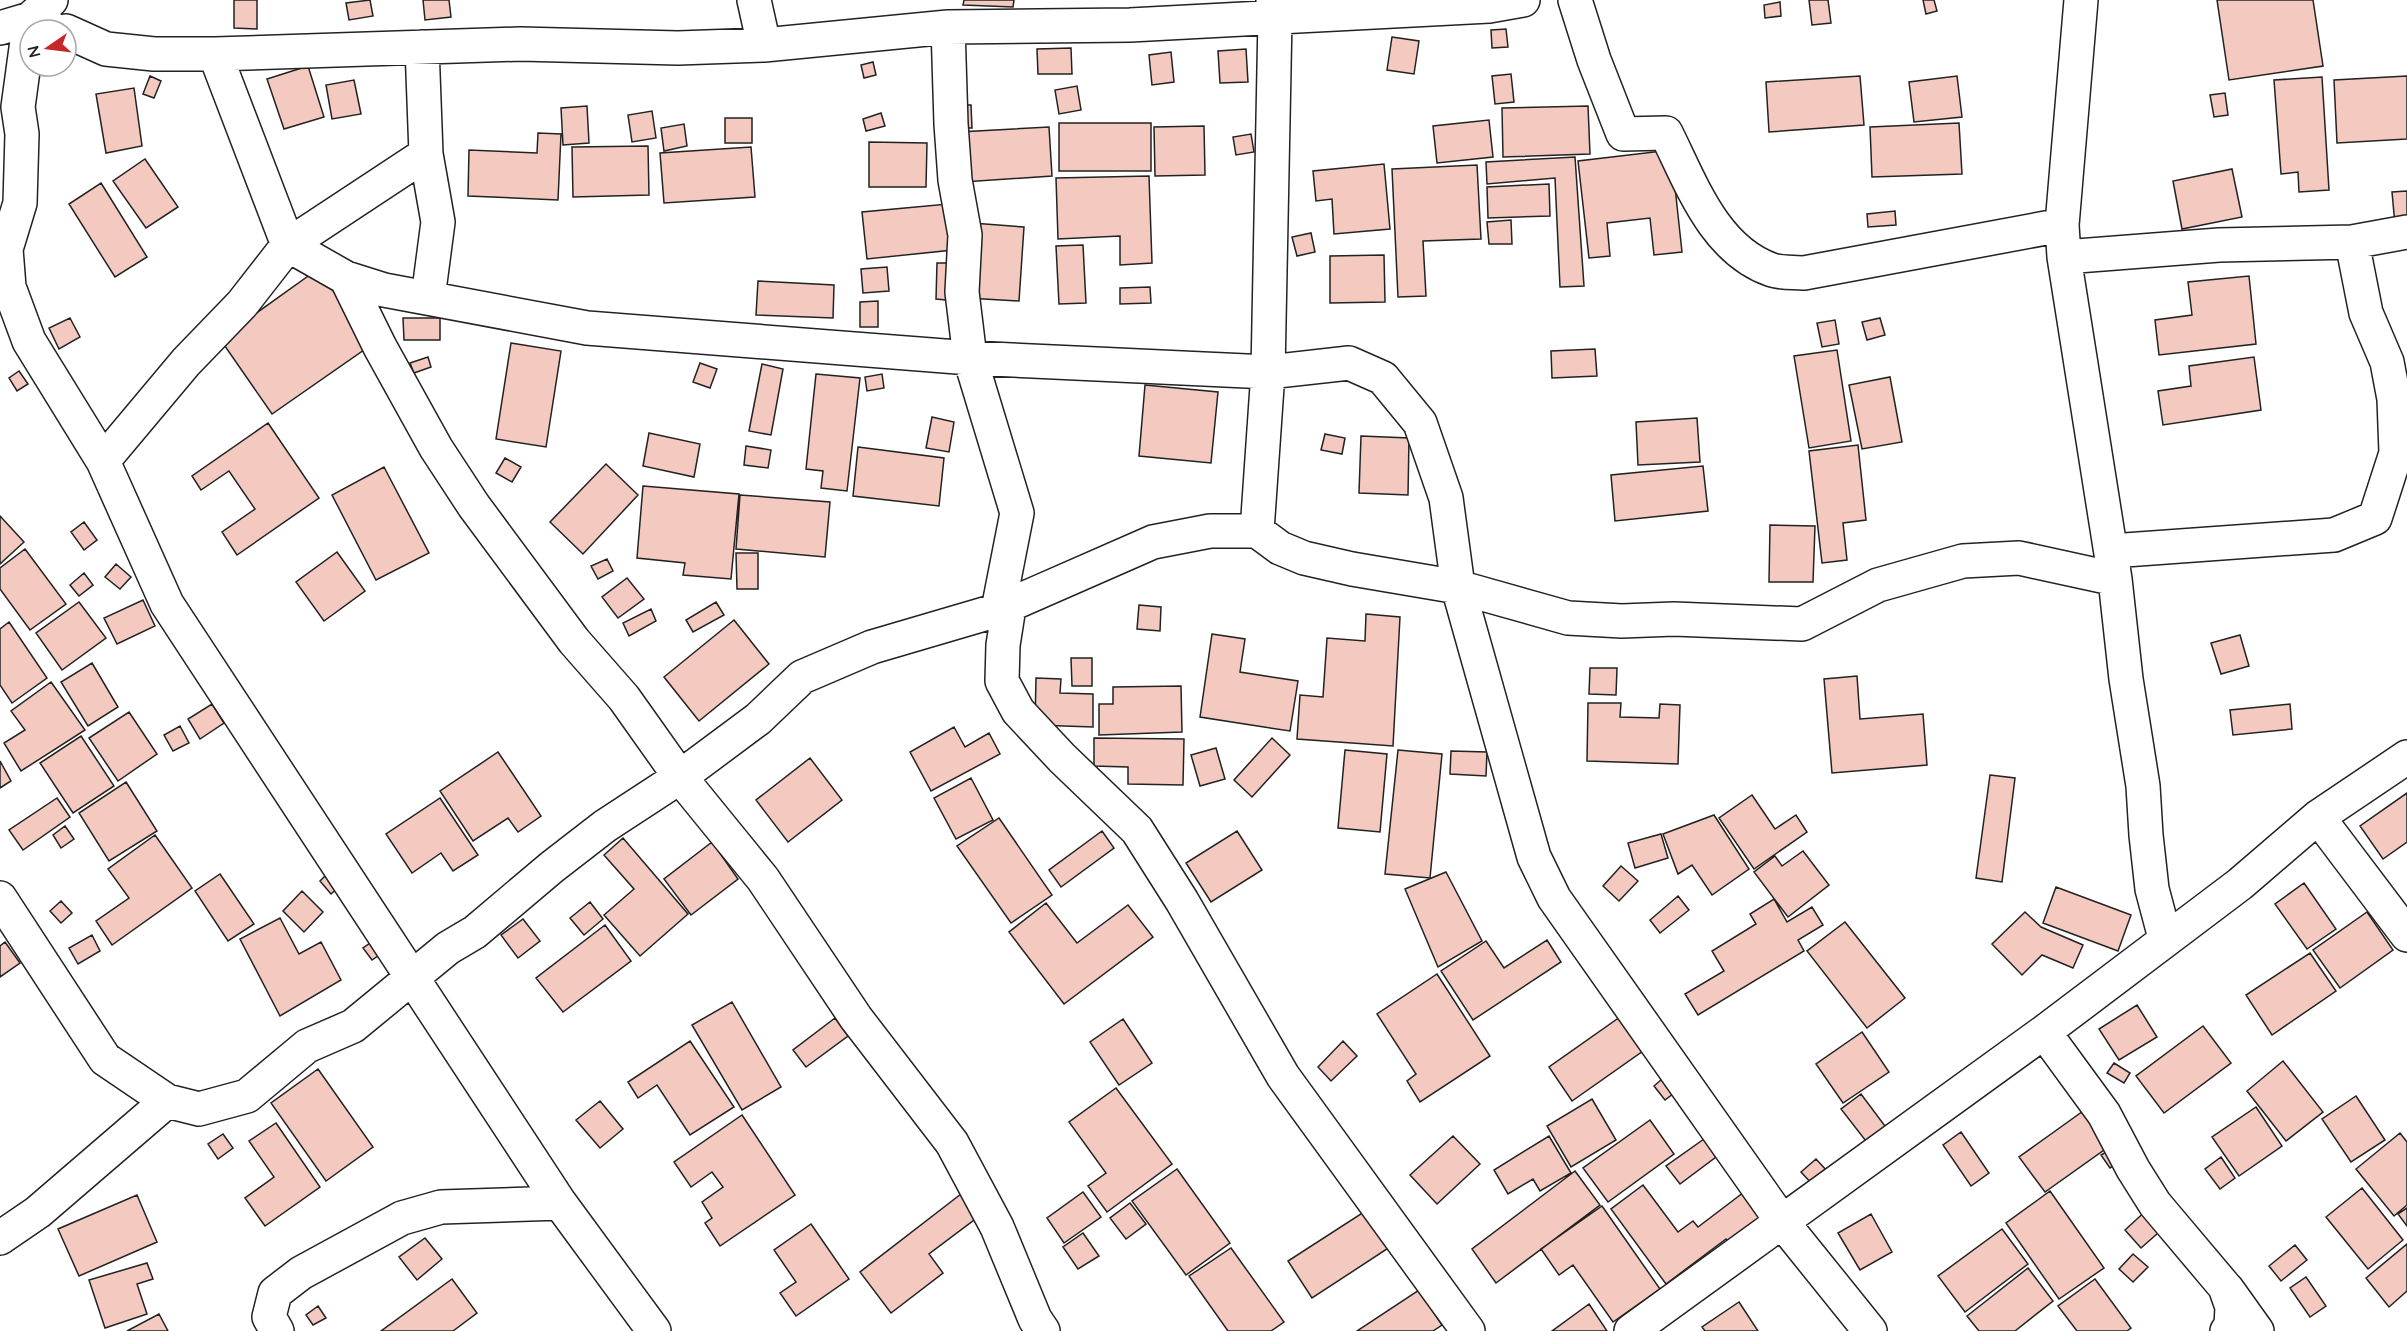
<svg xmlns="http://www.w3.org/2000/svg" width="2407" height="1331" viewBox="0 0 2407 1331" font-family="Quicksand,sans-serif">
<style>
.building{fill:#f3c9c0;stroke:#222;stroke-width:1.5}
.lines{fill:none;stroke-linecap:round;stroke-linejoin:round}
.minor-casing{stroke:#222;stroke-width:36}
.minor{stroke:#fff;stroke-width:33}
</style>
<rect width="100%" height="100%" fill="#fff"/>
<path class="building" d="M234,0h23v29l-23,-1z
M370,0l3,16 -24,4 -3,-17z
M423,0h26l2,17 -26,3z
M964,0h50l-1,7 -50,-2z
M1809,0h19l3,23 -19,2z
M1923,0h11l3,11 -11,3z
M2217,0h96l10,66 -94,14z
M1780,2l1,14 -16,2 -1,-13z
M1506,29l2,18 -16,1 -1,-18z
M1392,37l27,4 -5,33 -27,-4z
M1071,48l1,26h-34l-1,-25z
M1246,49l2,33 -28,1 -2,-32z
M1171,52l3,30 -22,3 -3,-30z
M873,62l3,13 -12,3 -3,-13z
M308,66l16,51 -40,12 -17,-50z
M1511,74l3,28 -19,2 -3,-28z
M150,76l11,5 -7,17 -11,-4z
M1860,76l4,49 -95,7 -3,-50z
M1957,76l5,41 -48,5 -5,-40z
M2407,76v63l-70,4 -3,-63z
M2322,77l7,113 -30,2 -1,-20 -17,2 -7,-94z
M354,80l7,34 -29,5 -6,-34z
M1077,86l4,24 -22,4 -4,-24z
M134,88l8,58 -36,7 -10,-59z
M2225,93l3,22 -14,2 -4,-22z
M959,105h12l1,23h-12z
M587,106l2,37 -26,2 -2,-37z
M1588,106l2,48 -87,3 -1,-49z
M652,111l4,27 -24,4 -4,-27z
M881,113l4,13 -19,5 -3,-12z
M725,118h27v25h-27z
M1489,120l4,37 -56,6 -4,-37z
M1059,123h92v48h-92z
M1959,123l3,51 -90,3 -2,-50z
M684,124l3,22 -23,5 -3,-23z
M1204,126l1,49 -50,1 -1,-49z
M1049,127l3,49 -89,6 -4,-50z
M538,133l23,1 -3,66 -90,-4 1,-46 68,3z
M1251,134l3,18 -18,3 -3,-18z
M869,142l58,1 -1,44h-57z
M648,146l1,49 -76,2 -1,-50z
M751,147l4,50 -91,6 -4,-50z
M1671,150l11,102 -28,3 -4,-37 -43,5 3,33 -21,2 -11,-97z
M1575,157l9,129 -24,1 -5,-109 -68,6 -1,-22z
M145,159l33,48 -32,21 -33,-47z
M1384,164l6,65 -56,5 -2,-35 -16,2 -3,-30z
M1477,165l4,74 -58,2 3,55 -28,1 -6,-128z
M2232,169l10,48 -60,12 -9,-48z
M1149,176l3,87 -32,2v-29l-62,3 -2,-61z
M101,183l46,74 -32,20 -46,-73z
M1549,184l1,32 -62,2 -1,-31z
M2407,191v33l-12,1 -3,-33z
M948,204l5,46 -86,9 -5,-47z
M1895,211l1,14 -28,2 -1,-13z
M1511,220l1,24h-23l-2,-22z
M972,223l52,4 -5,74 -52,-3z
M1311,233l4,19 -18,4 -5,-19z
M1083,245l3,58 -27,1 -3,-58z
M1384,255l1,47 -55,1v-47z
M937,263h20l-1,38 -20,-2z
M887,267l2,24 -26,2 -2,-24z
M318,269l53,76 -99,69 -52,-75z
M2249,276l7,68 -97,11 -4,-35 37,-5 -4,-33z
M758,281l76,4 -1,33 -77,-3z
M1150,287l1,16 -31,1v-16z
M878,301v26h-18v-25z
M70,318l10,19 -21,12 -10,-21z
M403,318h37v22h-36z
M1880,318l5,17 -18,5 -5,-18z
M1835,320l4,24 -17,3 -5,-24z
M511,343l50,8 -15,96 -50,-8z
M1595,349l2,27 -45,2 -1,-27z
M1837,350l14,91 -42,7 -15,-92z
M428,357l3,10 -17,6 -4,-10z
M2254,357l7,53 -98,15 -5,-34 33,-5 -2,-20z
M700,363l17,6 -7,19 -17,-6z
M762,364l21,5 -12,66 -22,-4z
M19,371l9,13 -11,7 -8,-13z
M816,374l44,4 -13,113 -26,-3 2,-17 -17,-2z
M882,374l2,14 -17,3 -2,-14z
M1890,377l12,65 -40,7 -13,-64z
M1145,385l73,7 -7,71 -72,-7z
M932,417l22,5 -5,30 -23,-4z
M1697,418l3,44 -62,3 -2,-43z
M268,423l51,75 -82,57 -15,-23 33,-23 -26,-38 -28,19 -9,-14z
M649,433l51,11 -6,33 -51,-11z
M1325,434l20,4 -3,16 -21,-4z
M1361,436l48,2 -1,57 -49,-2z
M1858,445l8,75 -23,3 4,37 -25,3 -13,-112z
M746,446l25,4 -3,18 -24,-3z
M858,447l86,11 -5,48 -86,-10z
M505,458l16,9 -9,15 -16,-9z
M606,464l32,31 -55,59 -33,-32z
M1703,466l5,45 -93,10 -4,-46z
M384,467l45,86 -53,27 -44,-85z
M643,486l96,8 -8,85 -48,-4 2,-12 -48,-5z
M740,495l90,7 -5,55 -89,-8z
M0,516l24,26 -24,22z
M84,522l13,18 -13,10 -13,-18z
M1770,525l45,1 -2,56h-44z
M25,549l41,55 -36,26 -30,-41v-21z
M337,552l28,39 -41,30 -28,-39z
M736,553h22v36h-21z
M607,559l6,12 -15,8 -7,-13z
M116,564l15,13 -11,12 -15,-12z
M84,573l9,12 -14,11 -9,-11z
M627,578l17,21 -26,19 -16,-21z
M143,600l12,26 -38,18 -13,-26z
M79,602l27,36 -44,32 -26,-37z
M716,602l8,13 -31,17 -7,-12z
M1139,605l22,2 -1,24 -23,-2z
M651,609l5,12 -27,15 -6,-13z
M1366,614l34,3 -7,129 -96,-7 3,-44 23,2 4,-59 38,3z
M734,620l35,44 -70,57 -35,-44z
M9,622l38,56 -35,25 -12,-18v-56z
M1212,634l33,5 -5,33 58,9 -8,50 -90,-14z
M2240,635l9,31 -28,8 -10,-31z
M1071,658h21v28h-20z
M92,663l26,44 -30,19 -27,-44z
M1590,668h27l-1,27 -27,-1z
M1857,676l3,43 63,-5 4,51 -95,8 -8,-94z
M1036,678l25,1 -1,14 33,1v33l-58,-2z
M51,682l34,48 -64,41 -17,-28 21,-13 -14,-19z
M1181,686l1,46 -83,3v-31h14v-17z
M1588,703h33l-1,14 39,1 1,-14 20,1 -2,59 -91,-3z
M212,704l12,19 -24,16 -12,-20z
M2290,704l2,25 -59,6 -3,-25z
M129,712l28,42 -39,27 -29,-43z
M180,726l9,17 -16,8 -9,-16z
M954,727l11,20 24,-14 11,21 -69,37 -21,-39z
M81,736l33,50 -41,27 -33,-50z
M1094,738l90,1 -1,46 -55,-1v-17l-34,-1z
M1272,738l18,17 -38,42 -18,-17z
M1216,748l9,31 -25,7 -9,-31z
M1345,750l42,4 -7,78 -42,-4z
M1398,750l44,4 -12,124 -45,-4z
M1451,751l36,1 -1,24 -36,-2z
M498,752l43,64 -23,16 -10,-14 -35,23 -33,-50z
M810,758l32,42 -54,42 -32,-42z
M0,761l11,20 -11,7z
M1990,775l25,3 -13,104 -26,-4z
M971,778l22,42 -37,19 -22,-41z
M126,782l31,49 -48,30 -30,-48z
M2407,793v49l-24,17 -23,-33z
M1752,795l23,34 21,-14 11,17 -53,37 -35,-51z
M57,798l13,19 -47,33 -14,-20z
M440,798l38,57 -25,16 -12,-18 -29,20 -26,-39z
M1714,815l35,54 -37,26 -20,-30 -14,9 -15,-40z
M999,818l53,77 -41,28 -54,-77z
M65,826l9,13 -13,9 -8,-13z
M1102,831l12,17 -53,39 -12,-17z
M1237,831l25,39 -51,32 -25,-39z
M1661,834l7,24 -33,10 -7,-25z
M155,835l37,53 -80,57 -16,-24 33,-23 -21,-29z
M623,838l65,76 -48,42 -36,-41 30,-26 -30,-34z
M712,842l26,37 -47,36 -27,-36z
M1803,851l26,34 -41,32 -34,-45 21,-16 7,10z
M1621,866l17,15 -19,20 -16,-15z
M330,871l12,13 -11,10 -11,-13z
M1446,872l36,69 -44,26 -33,-78z
M220,874l34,50 -26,17 -33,-50z
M2304,883l32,46 -29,20 -32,-45z
M2056,887l75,28 -13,36 -75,-28z
M302,891l21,21 -19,20 -21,-21z
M1678,896l11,14 -29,23 -10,-13z
M1774,899l13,23 25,-15 11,18 -25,15 6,11 -106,64 -13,-21 39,-23 -12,-20 44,-27 -6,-10z
M61,901l11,12 -11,10 -11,-12z
M590,902l13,17 -19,16 -14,-17z
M1046,903l31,40 51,-38 25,32 -89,67 -55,-72z
M2025,912l16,15 42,18 -10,23 -31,-13 -20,20 -30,-31z
M2367,912l26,38 -53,38 -27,-38z
M280,918l19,36 22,-12 20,38 -61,36 -40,-77z
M523,919l17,22 -22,17 -17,-23z
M1845,922l60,76 -38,30 -60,-77z
M605,925l26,36 -68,51 -27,-34z
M92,935l8,16 -22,13 -9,-16z
M376,939l9,12 -13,9 -9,-12z
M1547,940l14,22 -88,58 -32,-49 45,-30 18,27z
M5,942l15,21 -20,14v-31z
M2310,953l26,38 -64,44 -26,-40z
M1437,974l53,82 -70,46 -13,-21 9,-7 -39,-60z
M732,1002l49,85 -39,23 -50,-85z
M2137,1005l20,32 -38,23 -20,-31z
M1620,1017l23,34 -71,50 -23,-34z
M835,1018l13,18 -42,31 -13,-17z
M1123,1019l29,44 -33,22 -29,-43z
M2203,1026l28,37 -67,50 -28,-37z
M1862,1032l27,40 -46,31 -27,-39z
M690,1041l44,66 -44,28 -33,-50 -19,13 -10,-16z
M1343,1041l14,15 -26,25 -13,-14z
M2283,1061l40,51 -37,29 -39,-50z
M2114,1063l16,10 -6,10 -17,-10z
M318,1069l55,78 -47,34 -55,-78z
M1670,1072l12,15 -17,13 -11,-14z
M1116,1088l56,76 -65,48 -19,-26 18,-13 -37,-51z
M1861,1094l27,36 -19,15 -28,-36z
M2356,1096l29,44 -34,22 -29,-43z
M1592,1099l24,41 -45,27 -24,-41z
M600,1101l23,28 -23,19 -24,-28z
M2256,1107l26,39 -43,30 -27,-39z
M2086,1109l25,36 -66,47 -26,-35z
M742,1115l53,80 -75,51 -15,-23 7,-5 -10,-16 21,-15 -11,-15 -21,15 -17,-25z
M1650,1120l24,34 -66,48 -25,-34z
M276,1123l44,64 -55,39 -20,-28 29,-21 -25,-36z
M1961,1132l28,41 -18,13 -28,-41z
M2400,1133l7,9v63l-13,11 -38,-47z
M223,1134l10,14 -15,11 -10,-15z
M1453,1136l27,28 -43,40 -27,-29z
M1549,1136l22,37 -31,18 -7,-12 -25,15 -14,-24z
M1704,1139l12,18 -36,27 -14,-18z
M2115,1147l8,13 -13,8 -9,-13z
M2221,1157l14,21 -15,11 -15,-20z
M1816,1159l12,13 -15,13 -12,-13z
M1177,1169l53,74 -44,32 -54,-74z
M1575,1171l25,34 -104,78 -24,-34z
M1643,1185l35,47 15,-11 5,6 54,-41 24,32 -42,31 -8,-10 -60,45 -55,-75z
M2362,1188l41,52 -35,29 -42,-52z
M2050,1191l54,77 -45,31 -53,-76z
M1083,1192l18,25 -37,26 -17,-25z
M961,1194l17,23 -49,37 14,19 -52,40 -31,-41z
M137,1195l20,47 -78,34 -21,-47z
M1130,1203l16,21 -20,15 -16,-21z
M1602,1206l58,83 -47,33 -40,-57 -14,10 -18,-26z
M2150,1207l16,19 -25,22 -16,-18z
M1370,1208l23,37 -81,53 -24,-37z
M2407,1208v18l-9,-12z
M1871,1214l21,38 -32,18 -22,-37z
M811,1224l38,55 -53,37 -16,-23 16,-11 -22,-32z
M2002,1229l26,35 -63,48 -27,-36z
M1083,1233l16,23 -21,13 -15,-22z
M425,1238l17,21 -25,21 -18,-23z
M2407,1244v47l-18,16 -23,-29z
M2295,1245l12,15 -26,21 -12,-15z
M1231,1248l53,74 -13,9h-43l-39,-55z
M2133,1254l15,13 -15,15 -14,-13z
M147,1263l6,16 -16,5 10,30 -42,14 -16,-48z
M2028,1268l25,33 -38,30h-36l-12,-15z
M2306,1277l20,29 -16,11 -20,-29z
M452,1279l25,34 -24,18h-72z
M2095,1279l36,49 -4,3h-50l-19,-25z
M1419,1290l23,35 -9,6h-76z
M1739,1302l19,29h-53l-3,-4z
M1589,1304l18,27h-55z
M318,1306l8,12 -13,7 -7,-10z
M159,1314l9,17h-41z"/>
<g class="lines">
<defs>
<path id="minor" d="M51,0l-21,19 -12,88 4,27 -2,69 -14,46 3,38 20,54 74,120 64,143 393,599 94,128
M754,0l10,45
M1575,0l19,60 29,74 43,-1c25,50 48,117 106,137 9,3 22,2 32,3l258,-48
M2081,0l-19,225 2,32 51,322 11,100 17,107 3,49 6,54 13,49
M948,27l3,97 4,56 10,55 -3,57 8,66 47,155 -19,97 11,-3 -6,38 -1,36 16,30 44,47 75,72 45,71 101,175 185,255
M0,28l30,-9 19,7
M66,31l40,18 48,5h61l73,191 58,33 34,69 56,101 38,58 100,135 50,57 56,79 83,102 93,139 96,125 45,84 38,92 8,12
M215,54l305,-10 158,4 86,-3 184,-18 182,-2 359,-19 34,-6
M426,154l12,68 -10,76
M2064,257l155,-12 133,-3 55,-10
M346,278l38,12 203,38 383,30 298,14 81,-9 34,15 37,45 26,75 12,89 76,270 20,41 229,325 87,108
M103,461l83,-99 56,-58 46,-59 138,-91 -4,-107
M1257,531l11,-159 7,-354 -2,-18
M2111,551l223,-16 41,-17 21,-65 -2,-54 -7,-37 -21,-49 -14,-71
M2318,817l89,118
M0,898l105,161 62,42 32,8 48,-13 60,-50 46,-20 95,-78 27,-16 77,-65 53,-41 75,-49 78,-58 44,-42 70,-30 126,-37 155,-68 57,-11h47l23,17 24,10 48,11 106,18 110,31 54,3 52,-2 128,5 76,-39 85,-24 56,-3 96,21
M2044,1032l60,82 29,55 22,35 70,83 7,20 -1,19 -4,5
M0,1238l38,-26 129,-111
M2227,1289l30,42
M277,1331l-8,-14 6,-24 26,-20 101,-55 39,-11 119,-4
M1631,1331l413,-299 196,-148 78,-67 89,-60"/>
</defs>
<use href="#minor" class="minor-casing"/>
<use href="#minor" class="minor"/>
</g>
<g transform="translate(48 48) rotate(256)"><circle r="28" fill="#ffffff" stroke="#a7a7a7" stroke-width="1.5"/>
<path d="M0-4.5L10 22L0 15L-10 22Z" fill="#c62828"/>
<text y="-9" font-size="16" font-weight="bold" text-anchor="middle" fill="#222222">N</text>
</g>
</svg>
